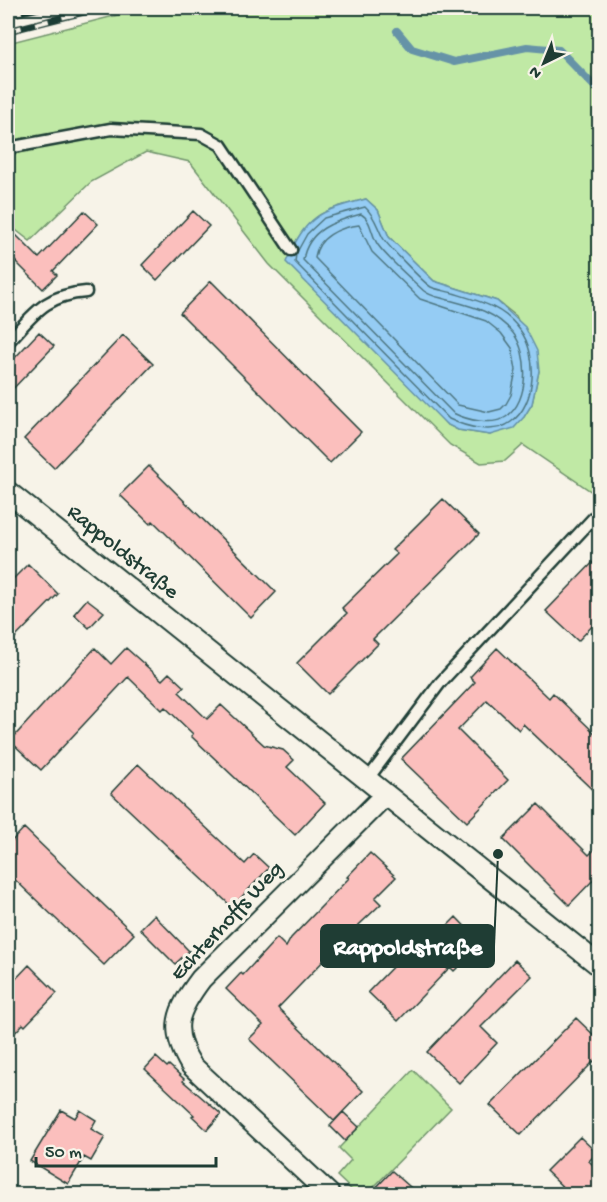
<svg xmlns="http://www.w3.org/2000/svg" width="607" height="1202" viewBox="0 0 607 1202" font-family="'Gochi Hand',sans-serif">
<style>
.green{fill:#c0e9a5;stroke:#70936c;stroke-width:1.5;fill-rule:evenodd}
.water{fill:#95ccf4;stroke:#6693a7;stroke-width:1.5}
.lines{fill:none;stroke-linecap:round;stroke-linejoin:round}
.shore{stroke:#4e7681;stroke-width:1.5}
.stream{stroke:#6693a7;stroke-width:8}
.building{fill:#fbbfbd;stroke:#1f3d34;stroke-width:1.5}
.lane-casing{stroke:#1f3d34;stroke-width:15}
.street-casing{stroke:#1f3d34;stroke-width:24}
.lane{stroke:#f7f3e8;stroke-width:10}
.street{stroke:#f7f3e8;stroke-width:20}
.rail-casing{stroke:#1f3d34;stroke-width:7}
.rail{stroke:#f7f3e8;stroke-width:4.5;stroke-dasharray:14;stroke-linecap:butt}
.labels{text-anchor:middle;dominant-baseline:central;stroke-width:6;stroke-linejoin:round;paint-order:stroke}
.street-label{font-size:22px;fill:#1f3d34;stroke:#f7f3e8}
.leader{fill:none;stroke:#1f3d34;stroke-width:2}
.callout-dot{fill:#1f3d34;stroke:#f7f3e8;stroke-width:2}
.callout{fill:#1f3d34;stroke:#1f3d34;stroke-width:2}
.callout-label{font-size:24px;text-anchor:middle;font-weight:bold;fill:#fff}
</style>
<rect width="100%" height="100%" fill="#f7f3e8"/>
<filter id="ink" filterUnits="userSpaceOnUse"><feTurbulence type="fractalNoise" baseFrequency=".0167" numOctaves="2"/><feDisplacementMap in="SourceGraphic" scale="12" xChannelSelector="R" yChannelSelector="G"/><feConvolveMatrix kernelMatrix="1 2 1 2 8 2 1 2 1" color-interpolation-filters="sRGB"/></filter>
<g filter="url(#ink)">
<path class="green" d="M145,8h454l-1,488 -75,-51 -18,16 -24,2 -31,-18 -181,-181 -79,-102 -44,-10 -55,30 -61,59 -22,-17v-181zM366,199l12,11 11,27 45,44 63,20 19,15 23,55 -7,33 -8,13 -34,18 -32,-5 -12,-6 -155,-174c22,-39 34,-40 75,-51z
M413,1070l38,38 -84,86h-11l-19,-18 14,-16 -12,-12z"/>
<path class="water" d="M366,199l12,11 11,27 45,44 63,20 28,26 12,24 2,20 -7,33 -8,13 -10,11 -24,7 -32,-5 -12,-6 -160,-162c20,-47 34,-51 80,-63z"/>
<g class="lines">
<path class="shore" d="M361,214c11,6 10,22 17,31 10,14 33,34 46,46 6,5 14,6 21,8 26,7 50,12 68,34 16,20 17,68 -7,84 -14,9 -39,3 -53,-4l-150,-153c5,-31 32,-39 58,-46z
M359,225l13,27 48,47 66,22 15,12 11,15 4,22 -5,25 -5,9 -5,5 -12,3 -31,-7 -143,-147c2,-21 25,-31 44,-33z
M296,254l-1,8 154,157c17,8 45,16 62,3 26,-18 27,-68 9,-92 -16,-23 -41,-29 -67,-37 -6,-2 -15,-3 -22,-6 -7,-4 -44,-42 -48,-49 -6,-11 -8,-22 -18,-31l-41,11 -17,16 -10,18"/>
<path class="stream" d="M397,31l15,18 42,13 73,-15 32,3 41,42"/>
</g>
<path class="building" d="M84,211l14,13 -45,47 4,4 -14,14 -35,-35v-27l31,31z
M193,211l16,15 -52,54 -15,-15z
M211,281l150,151 -31,31 -150,-150z
M39,332l15,14 -46,48v-29z
M123,335l30,29 -99,104 -30,-29z
M149,466l127,126 -25,26 -98,-97 -3,3 -30,-29z
M443,499l36,35 -106,105 5,5 -50,50 -31,-31 50,-50 -5,-5 55,-54 -5,-4z
M600,555v63l-22,23 -32,-30z
M28,564l30,30 -50,51v-61z
M87,599l17,13 -15,16 -15,-14z
M95,648l16,16 15,-16 36,32 7,-7 15,14 -5,5 28,27 14,-14 43,40 19,5 11,10 -7,7 38,36 -30,32 -104,-99 2,-2 -28,-27 -3,3 -34,-33 -87,93 -31,-29z
M497,648l52,50 4,-5 47,45v59l-77,-73 -4,6 -32,-30 -29,30 50,50 -41,42 -66,-63 74,-77 -5,-5z
M138,764l107,100 9,-10 15,14 -37,39 -121,-114z
M538,804l51,51 11,-11v29l-31,32 -66,-66z
M24,828l110,106 -30,31 -96,-92v-28z
M370,853l26,24 -21,21 6,6 -37,35 3,3 -14,15 -3,-3 -52,54 85,83 -29,30 -85,-82 14,-14 -37,-36 15,-16 2,2 34,-37 9,9 5,-9 58,-60 -2,-1z
M154,915l35,36 -14,13 -35,-35z
M456,917l26,27 -28,27 -4,-4 -52,54 -30,-29 38,-39 7,7z
M515,960l17,16 -51,51 16,16 -38,40 -32,-31z
M29,965l28,28 -32,33 -2,-2 -15,16v-53z
M576,1018l24,23v14l-79,80 -31,-30z
M156,1057l11,10 2,-2 15,14 -1,2 38,33 -14,16 -15,-14 2,-1 -49,-46z
M61,1110l14,8 5,-8 16,10 -5,9 14,8 -14,24 -7,-4 -16,27 -38,-23z
M343,1112l16,15 -14,14 -15,-15z
M580,1137l17,16 -8,8 11,11v15l-8,7h-22l-24,-23z
M392,1171l26,23h-48z"/>
<g class="lines">
<defs>
<path id="lane" d="M8,148l103,-19 90,5 20,11 70,105
M8,342c26,-28 37,-47 78,-50
M367,780l73,-97 160,-172"/>
<path id="street" d="M8,492l592,474
M329,1194l-138,-129c-22,-36 -14,-54 10,-86l184,-184"/>
</defs>
<use href="#lane" class="lane-casing"/>
<use href="#street" class="street-casing"/>
<use href="#lane" class="lane"/>
<use href="#street" class="street"/>
<defs>
<path id="rail" d="M8,15l31,-7
M8,31l92,-23"/>
</defs>
<use href="#rail" class="rail-casing"/>
<use href="#rail" class="rail"/>
</g>
</g>
<g class="labels">
<g class="street-label">
<text transform="translate(122 553) rotate(39)">Rappoldstraße</text>
<text transform="translate(228 922) rotate(-47)">Echterhoffs Weg</text>
</g>
</g>
<path class="leader" d="M498 854L494 946"/>
<circle class="callout-dot" cx="498" cy="854" r="6"/>
<rect class="callout" x="321" y="925" width="173" height="42" rx="6"/>
<g class="callout-label">
<text x="408" y="954">Rappoldstraße</text>
</g>
<rect width="607" height="1202" fill="none" stroke="#f7f3e8" stroke-width="30"/>
<rect x="15" y="15" width="577" height="1172" fill="none" stroke="#1f3d34" stroke-width="2" filter="url(#ink)"/>
<g transform="translate(544 63) rotate(223)" stroke="#f7f3e8" stroke-width="4.5" paint-order="stroke">
<path d="M0-4.5L10 22L0 15L-10 22Z" fill="#1f3d34"/>
<text y="-9" font-size="16" font-weight="bold" text-anchor="middle" fill="#1f3d34">N</text>
</g>
<path d="M36 1157v9h180v-9" fill="none" stroke="#1f3d34" stroke-width="3"/>
<text x="45" y="1157" font-size="18" fill="#1f3d34" stroke="#f7f3e8" stroke-width="4.5" paint-order="stroke">50 m</text>
</svg>
